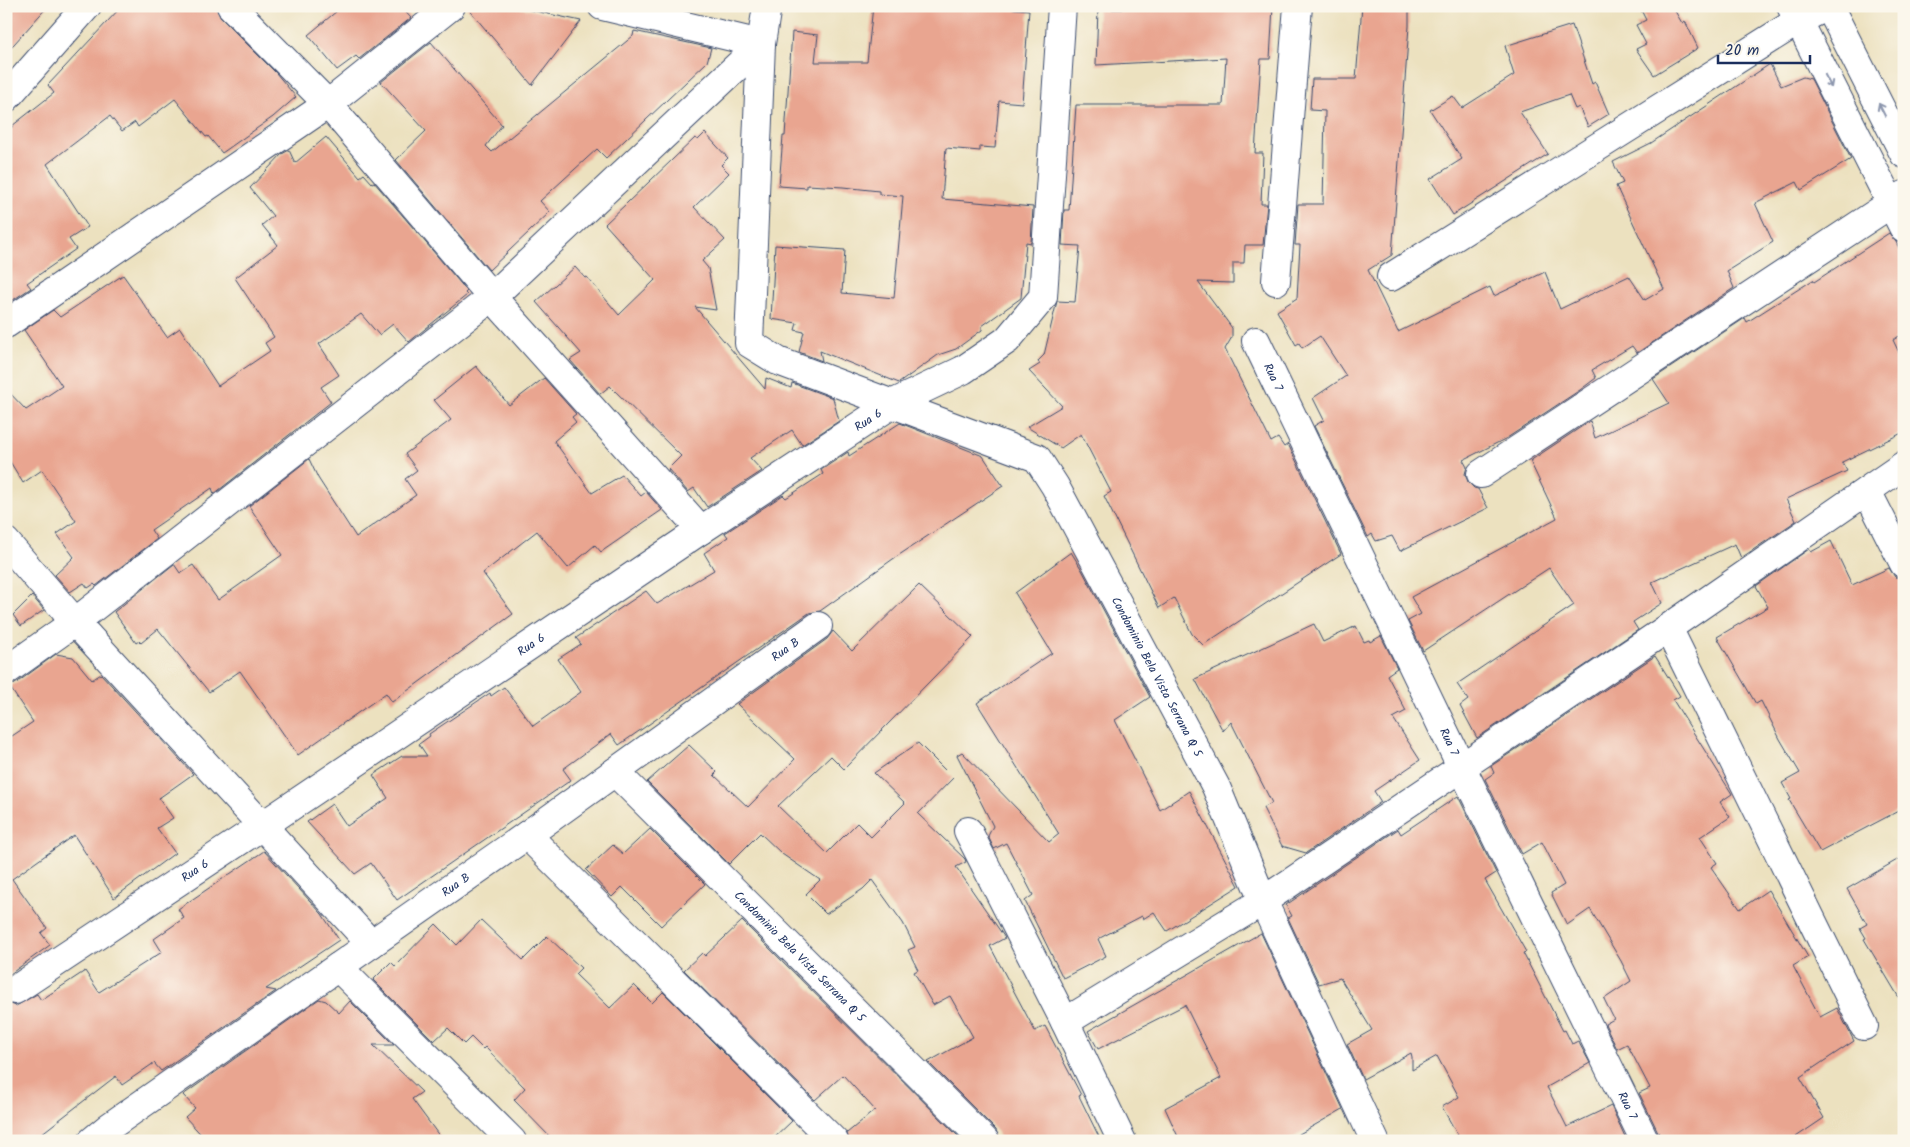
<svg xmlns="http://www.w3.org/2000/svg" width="1910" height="1147" viewBox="0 0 1910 1147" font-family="Kalam,sans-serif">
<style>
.building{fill:#e9a590}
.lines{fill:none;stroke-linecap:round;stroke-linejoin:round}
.minor-casing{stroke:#3a4a6d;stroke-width:30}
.minor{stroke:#fff;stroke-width:28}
.oneway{stroke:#8d97ae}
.labels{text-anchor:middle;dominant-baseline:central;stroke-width:4;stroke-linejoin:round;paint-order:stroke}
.street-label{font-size:12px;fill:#1b2f5e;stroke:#fbf7ec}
</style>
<rect width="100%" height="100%" fill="#fbf7ec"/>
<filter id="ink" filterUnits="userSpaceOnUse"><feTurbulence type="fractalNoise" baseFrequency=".02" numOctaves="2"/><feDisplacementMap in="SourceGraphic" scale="10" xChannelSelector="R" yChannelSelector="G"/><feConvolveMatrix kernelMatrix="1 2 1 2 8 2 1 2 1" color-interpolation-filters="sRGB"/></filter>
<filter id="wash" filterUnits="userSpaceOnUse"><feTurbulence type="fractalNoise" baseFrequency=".0096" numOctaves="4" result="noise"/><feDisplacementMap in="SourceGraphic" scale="20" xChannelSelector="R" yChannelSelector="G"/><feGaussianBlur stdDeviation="1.12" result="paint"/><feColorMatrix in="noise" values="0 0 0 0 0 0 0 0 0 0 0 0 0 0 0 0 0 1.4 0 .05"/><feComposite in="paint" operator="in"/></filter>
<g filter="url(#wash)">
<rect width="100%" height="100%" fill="#ece1bf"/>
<g id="blocks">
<path class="building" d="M6,6h42l-42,47z
M122,6h94l4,11 56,56 20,24 -23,20 -51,36 -14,-17 -2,1 -31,-38 -37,28 -3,-5 -13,9 -12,-15 -63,48 41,63 -19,12 7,10 -49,34 4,5 -24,16 -1,-171 6,-6v-1l42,-33 -6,-8z
M343,6h57l11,12 -52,41 -3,-3 -19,14 -29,-35z
M466,6h46l69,15 -49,64z
M873,6h108l48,4 -7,93 -23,-2 -4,47 -15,-1v4l-34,-3 -4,51 91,8 -2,36 -5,-1 -5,56 -39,28v4l-26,19 -18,6 -39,28 -79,-32 2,10 -23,-9 5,-20 -9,-2 2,-7 -26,-4 4,-74 70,5 -3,43 52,5 9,-102 -24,-2v-3l-36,-4 -36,-2v3l-28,-2 4,-50h2l7,-104 26,3 -3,27h52z
M1122,6h151l-3,53h-9l-6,94h8l-2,51h6l-4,41h-18l-1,18h-11v20l-35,-1 34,46v9l-7,12 46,93 7,-4 6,9 4,-3 53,110 -138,91 -11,-11 -18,-36 -15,10 -55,-112 7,-4 -30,-58 -20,14 -34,-21 35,-21 -33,-35 11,-7 -2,-3 6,-6 13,-54 18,1 5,-56 -18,-1 2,-35h5l7,-105h147l3,-47 -130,7 2,-56h24z
M1362,6h47v20l-17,229 -24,15 30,62 92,-45 4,9 51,-24 15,37 69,-33 16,24 19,-11 -48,-103 7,-3 -10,-21 38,-19 119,-79 11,22 22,-9 8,2 40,80 -50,31 -4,-8 -42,21 18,39 -46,29 7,17 -97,65 -5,-7 -40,24 4,8 -16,12 -73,48 -44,22 4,7 -2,7 3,8 6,6 4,1 10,19 -88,43 -8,-15 -16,5 -4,-7 -4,3 -54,-111 10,-6 -11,-22 33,-22 -26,-40 -18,12 -3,-5 -3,2 -19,-34 20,-13 3,-53h-5l3,-41h25l2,-93 -15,-1 2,-31h44z
M1639,6h33l10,17 3,-2 13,27 -44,27 -18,-26 10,-5 -10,-19 10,-5z
M1572,25l20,59 3,-2 14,32 -21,13 -9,-20 -4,2 -6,-14 -49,17 28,42 -95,61 -23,-36 32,-20 -32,-49 23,-14 9,12 52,-33 -9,-29z
M634,31l77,17 -4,14 -101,96 -9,-9 -57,52 10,11 -61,58 -93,-110 30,-29 -45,-49 50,-40 71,83 -16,21 6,6 141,-116z
M705,133l23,25 -7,7 8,8 -35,34 31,33 -23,21 6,7 8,42 -21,-3 70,82 1,-11 25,10 1,-5 41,15 6,23 -37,24 -10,-15 -42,28 12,13 -55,36 -13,-19 -6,4 -20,-23 13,-13 -71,-70 -10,8 -30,-34 11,-7 -45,-51 39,-35 10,11 2,-1 32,38 36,-35 -50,-56 90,-86 3,2z
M326,137l34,40 4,-3 8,9 2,-1 93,109 -2,2 2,2 -58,47 -16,-18 -14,11 -18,-21 -42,30 20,31 -18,12 10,15 -117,92 -2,-6 -61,42 6,9 -61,47 -2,-2 -6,4 -4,-5 -14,9 -15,-17 19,-18 -17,-23 19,-13 -34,-51 -19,13 -17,-28v-66l20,21 36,-24 -38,-56 29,-20 7,7 63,-42 44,62 13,-9 38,58 52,-35 -5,-8 9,-6 -39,-59 43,-33 -16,-20 11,-9 -23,-28 32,-34 7,-4 6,13z
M1889,233l7,9 8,16v75l-11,7 11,23v69l-62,30 5,9 -61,28 10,22 -55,37 -6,-14 -83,38 10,21 -29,19 5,8 -161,108 -17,-32 8,-6 -11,-16 117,-79 -25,-37 -126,83 -15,-30 13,-7 -10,-17 146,-79 -27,-57 60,-40 5,17 74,-35 -16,-24 92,-61 2,4 66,-42 1,2z
M476,366l33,39 35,-27 32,36 -4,3 4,5 -22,19 38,52 30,-18 19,21 5,-4 16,18 -61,42 -6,-7 -27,23 -31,-37 -54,42 30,41 -121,88 -6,-9 -88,62 -58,-84 -31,21 -51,-63 -17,14 -2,-2 -3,2 -22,-31 60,-48 6,9 13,-8 25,35 64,-45 -33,-49 60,-47 9,19 38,59 60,-42 -11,-16 12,-9 -12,-16 46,-34 -17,-20z
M900,423l83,33 20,30 -110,73 -73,52 -11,2 -190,132 -8,-11 -48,35 8,11 -174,120 -26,-37 -16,11 -48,-52 25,-18 15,22 41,-28 -15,-23 29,-19h25l-8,-12 11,-8 -1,-2 61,-41 1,3 13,-9 29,39 48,-34 -23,-33 23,-15 -5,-6 70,-47 11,13 57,-34 -10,-17 24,-16 -3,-4 58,-38 3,3 37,-24 -2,-4 27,-18 1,4z
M1831,541l21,44 37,-17 6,9 9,3v228l-84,44 -31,-52 2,-1 -9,-16 18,-10 -20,-34 -19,-38 -5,3 -39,-67 51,-30 -12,-21 53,-37 2,3z
M1071,552l11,18 68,127 -35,23 45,90 29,-19 50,95 -72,45 -13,-19 -11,7 -1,-3 -44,23 8,17 -43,22 -38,-77 8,-6 -27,-52 -12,6 -6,-13 5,-10 -36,-71 5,-3 87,90 10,-8 -82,-131 75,-50 -37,-60z
M919,585l54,52 -129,132 -13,-13 -53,50 49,47 30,-30 14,14 34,-34 -31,-30 44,-30 35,35 -35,36 47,45 1,3 -10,5 49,71 -15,8 45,85 10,-5 36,69 -2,1 22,45h-101l-4,-11 -68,-68 45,-25 -23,-41 -17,9 -19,-33 4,-2 -10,-20 7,-3 -12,-24 -31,-43 -9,9 -37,25 -20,-20 14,-14 -38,-26 -22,-21 -31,31 -82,-82 42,-37 28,27 -3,3 34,32 47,-48 -58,-55 90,-65 6,-8 19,20z
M32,596l12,14 -23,16 -8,-11z
M1314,624l9,18 33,-16 8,16 5,-2 1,2 11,-6 16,32 -10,7 19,36 -13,7 27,42 -46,31 7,11 -75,51 -24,-7 -19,-38 9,-5 -41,-81 -8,9 -28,-52z
M56,654l17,3 19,23 9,-6 92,100 -34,24 14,20 -16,10 18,25 -61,45 -40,-63 -62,44 35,49 -6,5 9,12 -44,32v-237l27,-18 -24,-36 6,-2z
M1655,656l25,40 -7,4 59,94 -12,8 10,15 -30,20 17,26 -6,4 29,42 28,-19 40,67 -15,9 27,51 17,-9 17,33 -54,36 24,41 -34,23h-130l-1,-7 -20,-41 11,-5 -23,-44 -10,5 -12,-25 9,-5 -10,-20 27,-18 -10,-20 -31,-52 -23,16 -16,-32 13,-8 -22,-43 -20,12 -37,-75 9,-6 -3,-7z
M1458,796l38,77 -11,7 41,72 -3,1 40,78 2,-1 7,14 6,-3 12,22 -43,24 20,40 44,-21 16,35h-166l-19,-34 17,-10 -22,-41 -25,14v-13l-1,-4 -48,26 -16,-35 25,-14 -32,-52 -21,6 -31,-66 4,-2 -6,-11 112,-76 3,5z
M650,829l55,55 -44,42 -39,-39 -10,10 -26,-27 27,-25 10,9z
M264,851l58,63 17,26 -73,49 10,2 -115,80 -7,-8 -32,22 -6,-9 -84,65h-26v-139l10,4 21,-12 4,6 44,-29 14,21 63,-40 -8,-13 30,-21 -6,-9z
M1904,856v150l-40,-67 2,-1 -6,-10 7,-4 -20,-35z
M481,920l42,40 24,-24 34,32 -6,6 35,34 24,-23 18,18 11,-11 129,129 -21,20h-217l-40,-41 11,-12 -40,-41 -2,2 -12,-12 -7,7 -16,-16 -14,13 -61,-61 18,-18 4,4 41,-42 21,21z
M742,921l221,220h-114l-2,-8 28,-23 -32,-35 -28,25 -131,-130 18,-17 3,3z
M1261,933l82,176 -56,32h-107l-15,-33 56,-30 -36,-73 -87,44 -10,-18z
M319,999l7,2 13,12 11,-12 44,44h-21l49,47 -10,7 31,42h-236l-22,-24 10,-9 -12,-13z"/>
</g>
</g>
<g filter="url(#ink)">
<use href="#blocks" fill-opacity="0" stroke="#3a4a6d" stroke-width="1"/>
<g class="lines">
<defs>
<g id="minor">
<path d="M231,6l97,98 164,193 209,233"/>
<path d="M602,6l159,38"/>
<path id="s1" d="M767,6l-6,38 -12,299 29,18 259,97 18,28 161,301 47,114 112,240"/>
<path d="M1791,6l113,223"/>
<path d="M1829,6l75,148"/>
<path d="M6,98l81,-92"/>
<path d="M1391,277l407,-256 30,-15"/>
<path d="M1276,281l22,-275"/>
<path d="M6,324l322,-220 123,-98"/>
<path id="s2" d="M1256,341l205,425 184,375"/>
<path d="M1481,474l423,-279"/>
<path d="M1867,491l37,73"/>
<path d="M6,542l69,80 296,322"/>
<path d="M1668,628l196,398"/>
<path d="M6,671l69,-49 417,-325 269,-253"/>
<path id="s3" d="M615,772l370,369"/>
<path d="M968,831l97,191 57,119"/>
<path d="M527,835l307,306"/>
<path d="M338,967l174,174"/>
<path id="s4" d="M15,990l247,-164 439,-296 193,-127 69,-33 44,-30 36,-43 19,-291"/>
<path d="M1065,1022l198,-121 405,-273 236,-163"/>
<path id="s5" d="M92,1141l17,-14 418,-292 291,-209"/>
</g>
</defs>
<use href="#minor" class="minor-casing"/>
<use href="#minor" class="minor"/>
</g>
<defs><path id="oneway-shaft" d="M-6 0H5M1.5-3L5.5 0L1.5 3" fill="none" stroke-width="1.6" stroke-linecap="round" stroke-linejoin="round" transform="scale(1.25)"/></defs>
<g class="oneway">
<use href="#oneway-shaft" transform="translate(1828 81) rotate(63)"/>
<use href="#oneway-shaft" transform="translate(1882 110) rotate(-117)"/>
</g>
</g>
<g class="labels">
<g class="street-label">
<text stroke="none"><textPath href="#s2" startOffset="40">Rua 7</textPath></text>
<text stroke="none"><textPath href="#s4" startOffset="1026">Rua 6</textPath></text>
<text stroke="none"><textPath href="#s4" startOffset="621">Rua 6</textPath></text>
<text stroke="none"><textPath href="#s5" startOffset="850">Rua B</textPath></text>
<text stroke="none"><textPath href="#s1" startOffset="898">Condominio Bela Vista Serrana Q 5</textPath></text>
<text stroke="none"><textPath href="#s2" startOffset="445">Rua 7</textPath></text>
<text stroke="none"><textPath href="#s4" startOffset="216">Rua 6</textPath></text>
<text stroke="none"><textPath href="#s5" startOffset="445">Rua B</textPath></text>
<text stroke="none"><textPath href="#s3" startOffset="261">Condominio Bela Vista Serrana Q 5</textPath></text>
<text stroke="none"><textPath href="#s2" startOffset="850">Rua 7</textPath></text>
</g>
</g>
<rect width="1910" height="1147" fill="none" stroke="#fbf7ec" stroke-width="25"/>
<path d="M1718 55v8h92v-8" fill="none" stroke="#1b2f5e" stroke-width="2.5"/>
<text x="1725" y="55" font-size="15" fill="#1b2f5e" stroke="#fbf7ec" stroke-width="4" paint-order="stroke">20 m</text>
</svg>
